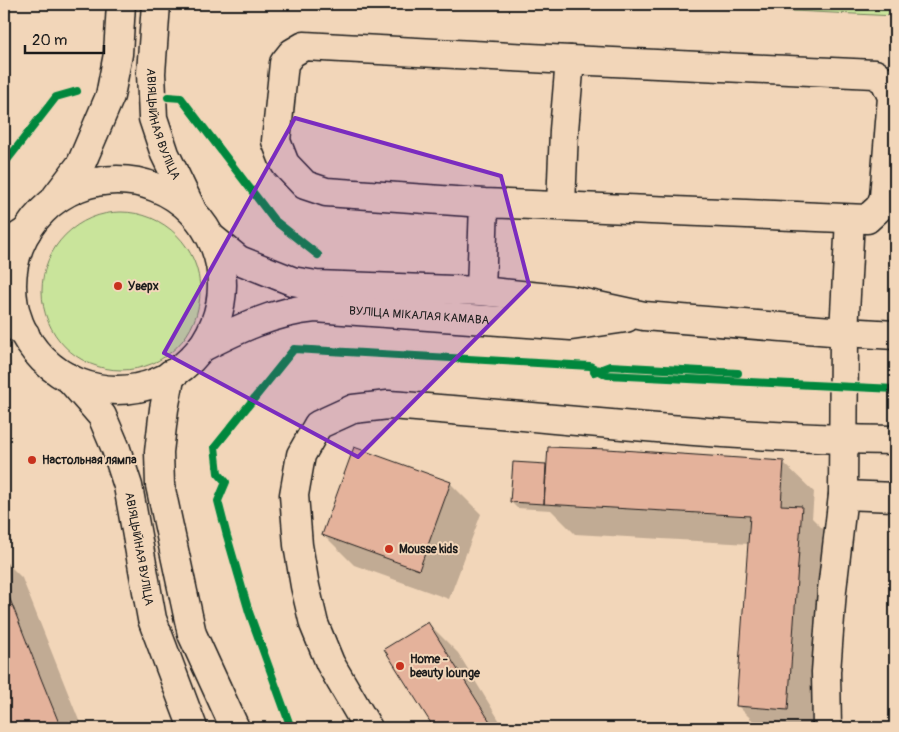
<svg xmlns="http://www.w3.org/2000/svg" width="899" height="732" viewBox="0 0 899 732" font-family="Pangolin,sans-serif">
<style>
.green{fill:#c9e49b;stroke:#72805c}
.shadow{fill:#0003}
.building{fill:#e4b29b;stroke:#1c1c1c}
.lines{fill:none;stroke-linecap:round;stroke-linejoin:round}
.minor-casing{stroke:#1c1c1c;stroke-width:31}
.major-casing{stroke:#1c1c1c;stroke-width:31}
.minor{stroke:#f2d6b9;stroke-width:28}
.major{stroke:#f2d6b9;stroke-width:28}
.cycleway-casing{stroke:#f2d6b9;stroke-width:11}
.cycleway{stroke:#00873e;stroke-width:8}
.marked{fill:#7b2cbf;fill-opacity:0.2;stroke:#7b2cbf;stroke-width:4;stroke-linejoin:round}
.poi-dot{fill:#c8321e;stroke:#f2d6b9;stroke-width:2}
.labels{text-anchor:middle;dominant-baseline:central;stroke-width:4;stroke-linejoin:round;paint-order:stroke}
.street-label{font-size:12px;fill:#1c1c1c;stroke:#f2d6b9}
.poi-label{font-size:12px;font-weight:bold;fill:#1c1c1c;stroke:#f2d6b9;text-anchor:start}
</style>
<rect width="100%" height="100%" fill="#f2d6b9"/>
<filter id="ink" filterUnits="userSpaceOnUse"><feTurbulence type="fractalNoise" baseFrequency=".02" numOctaves="2"/><feDisplacementMap in="SourceGraphic" scale="10" xChannelSelector="R" yChannelSelector="G"/><feConvolveMatrix kernelMatrix="1 2 1 2 8 2 1 2 1" color-interpolation-filters="sRGB"/></filter>
<g filter="url(#ink)">
<path class="green" d="M650,4h245v12z
M42 291a79 79 0 1 1 158 0a79 79 0 1 1-158 0Z"/>
<path class="shadow" d="M783,462l31,30 -2,26 20,20 -14,190h-58l-22,-22 11,-162 -174,-10 -24,-24 -34,-2 -6,-6 3,-39 34,2z
M450,483l31,31 -32,85 -95,-34 -30,-30z
M4,560l18,18 60,150h-78z
M428,623l30,30 46,75h-69l-49,-79z"/>
<path class="building" d="M354,447l97,35 -32,88 -97,-35z
M548,447l59,2 177,12 -3,44 21,1 -14,204 -52,-4 14,-190 -206,-12z
M513,462l33,2 -2,40 -34,-2z
M4,584l38,97 19,47h-57z
M428,622l23,37 43,69h-60l-50,-79z"/>
<g class="lines">
<defs>
<g id="minor">
<path d="M561,205l3,-75 6,-70"/>
<path d="M212,238l27,22 53,21 24,4 165,6 89,9 74,16 200,16 51,3"/>
<path d="M4,246l23,-15"/>
<path d="M481,291l3,-88 -158,-11 -21,-7 -20,-21 -9,-23 8,-78 8,-10 12,-7 266,14 305,14 10,7 7,16 -8,100 -4,10 -13,12 -383,-16"/>
<path d="M4,318l21,16"/>
<path id="s1" d="M201,348c37,-19 72,-36 114,-40l256,18 55,-8"/>
<path d="M843,495l52,2"/>
<path d="M368,728l-38,-65 -16,-39 -9,-38 -7,-41 -4,-50 7,-40 17,-30 35,-16 35,-4c169,12 338,34 507,35"/>
<path d="M827,728l-1,-56 6,-82 11,-95 1,-163 6,-113"/>
</g>
<g id="major">
<path id="s2" d="M156,4l-5,69 2,45 12,36 26,54"/>
<circle cx="117" cy="285" r="105"/>
<path d="M56,197l25,-33 29,-68 8,-42 3,-50"/>
<path d="M171,374l-7,35 -5,43 1,33 32,149 43,94"/>
<path id="s3" d="M69,378l33,38 14,33 12,37 24,133 41,109"/>
</g>
</defs>
<use href="#minor" class="minor-casing"/>
<use href="#major" class="major-casing"/>
<use href="#minor" class="minor"/>
<use href="#major" class="major"/>
<defs>
<path id="cycleway" d="M168,97l13,1 93,122 44,35
M4,164l52,-67 21,-6
M594,372l16,-6 128,7
M291,728l-42,-116 -22,-76 -9,-35 8,-19 -8,-9 -3,-26 79,-98 296,17 17,9 288,14"/>
</defs>
<use href="#cycleway" class="cycleway-casing"/>
<use href="#cycleway" class="cycleway"/>
</g>
</g>
<path class="marked" d="M295,118l206,58 28,109 -171,172 -194,-104z"/>
<g class="poi-dot">
<circle cx="118" cy="286" r="5"/>
<circle cx="32" cy="460" r="5"/>
<circle cx="389" cy="549" r="5"/>
<circle cx="400" cy="666" r="5"/>
</g>
<g class="labels">
<g class="street-label">
<text stroke="none"><textPath href="#s2" startOffset="122">АВІЯЦЫЙНАЯ ВУЛІЦА</textPath></text>
<text stroke="none"><textPath href="#s1" startOffset="226">ВУЛІЦА МІКАЛАЯ КАМАВА</textPath></text>
<text stroke="none"><textPath href="#s3" startOffset="189">АВІЯЦЫЙНАЯ ВУЛІЦА</textPath></text>
</g>
<g class="poi-label">
<text x="128" y="286">Уверх</text>
<text x="42" y="460">Настольная лямпа</text>
<text x="399" y="549">Mousse kids</text>
<text x="410" y="659">Home -<tspan x="410" dy="14">beauty lounge</tspan></text>
</g>
</g>
<rect width="899" height="732" fill="none" stroke="#f2d6b9" stroke-width="20"/>
<rect x="10" y="10" width="879" height="712" fill="none" stroke="#1c1c1c" stroke-width="2" filter="url(#ink)"/>
<path d="M25 45v8h79v-8" fill="none" stroke="#1c1c1c" stroke-width="2.5"/>
<text x="32" y="45" font-size="15" fill="#1c1c1c" stroke="#f2d6b9" stroke-width="4" paint-order="stroke">20 m</text>
</svg>
